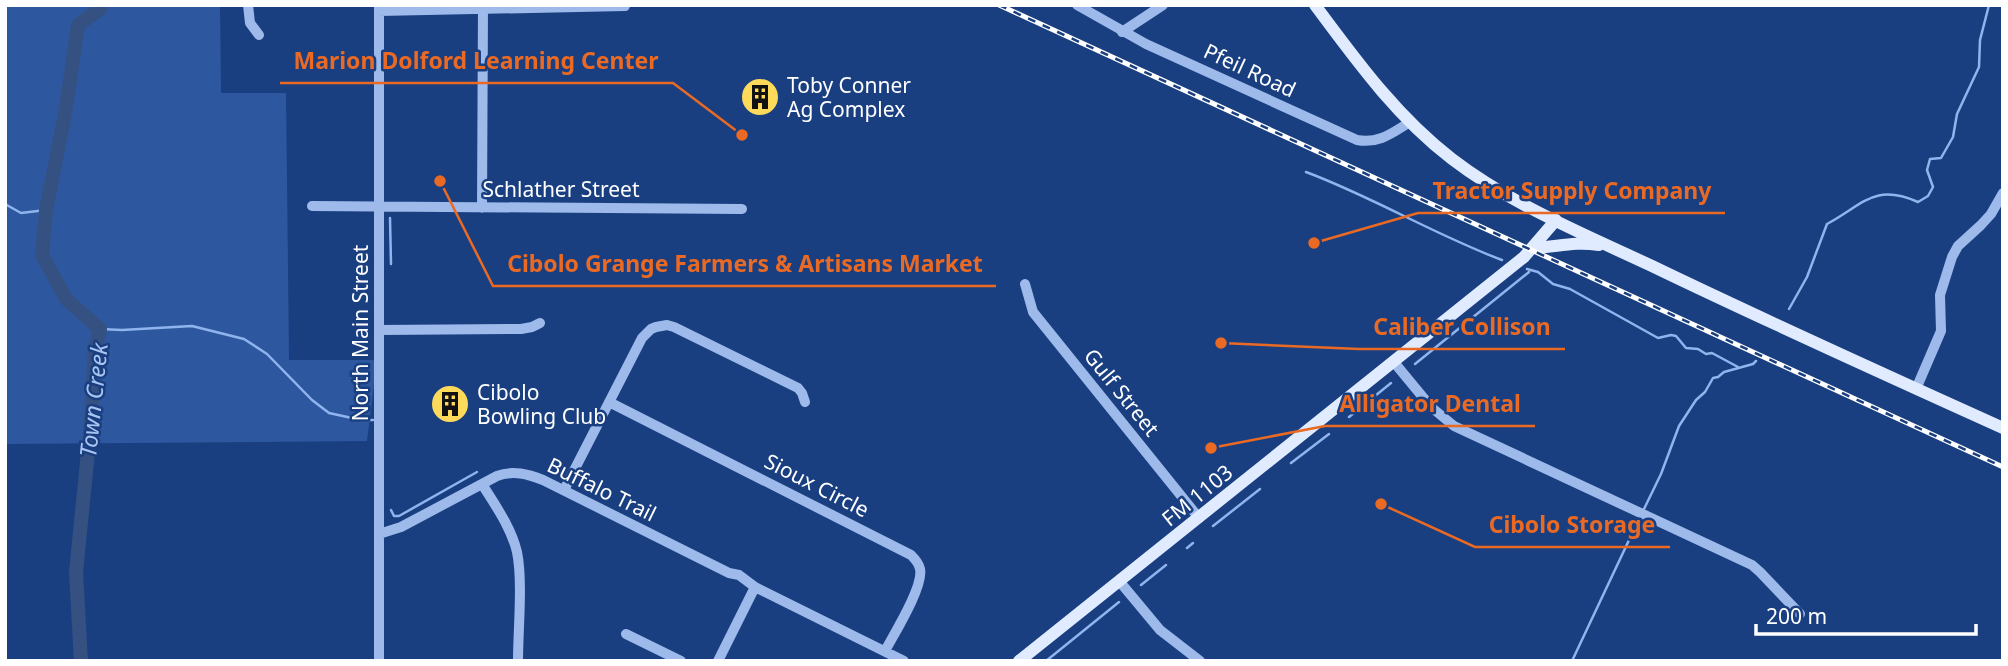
<svg xmlns="http://www.w3.org/2000/svg" width="2008" height="666" viewBox="0 0 2008 666" font-family="'Noto Sans',sans-serif">
<style>
.green{fill:#2d58a0}
.lines{fill:none;stroke-linecap:round;stroke-linejoin:round}
.stream{stroke:#90b4ed;stroke-width:2.5}
.river{stroke:#355182;stroke-width:14}
.minor{stroke:#9dbaeb;stroke-width:10}
.major{stroke:#e1ebff;stroke-width:12}
.rail-casing{stroke:#fff;stroke-width:5}
.rail{stroke:#1a3f81;stroke-width:2.5;stroke-dasharray:8;stroke-linecap:butt}
.labels{text-anchor:middle;dominant-baseline:central;stroke-width:5;stroke-linejoin:round;paint-order:stroke}
.street-label{font-size:21px;fill:#fff;stroke:#1a3f81}
.poi-label{font-size:21px;fill:#fff;stroke:#1a3f81;text-anchor:start}
.water-label{font-size:23px;font-style:italic;fill:#a9c5f2;stroke:#1a3f81}
.leader{fill:none;stroke:#ea6a24;stroke-width:2.5}
.callout-dot{fill:#ea6a24;stroke:#1a3f81;stroke-width:2.5}
.callout-label{font-size:23px;text-anchor:middle;font-weight:bold;fill:#ea6a24;stroke:#1a3f81;stroke-width:5;stroke-linejoin:round;paint-order:stroke}
</style>
<rect width="100%" height="100%" fill="#1a3f81"/>
<path class="green" d="M5,5h215l1,88h65l3,267h88l-10,81 -362,3z"/>
<g class="lines">
<path class="stream" d="M1306,172c67,25 129,63 196,88
M5,204l16,9 25,-3
M390,218l1,46
M1527,269l11,3 15,12 17,5 88,49 13,-3 5,1 10,12 12,1 8,5 6,-1 26,14
M1789,309l18,-32 20,-53c37,-20 47,-41 91,-22l10,-6 5,-9 -6,-17 3,-11 11,-1 12,-21 4,-23 22,-47 1,-27 9,-35
M100,329l22,1 70,-4 52,13 23,15 45,46 17,13 32,7h12
M1415,364l114,-92
M1349,417l42,-34
M1291,463l38,-29
M1644,509l17,-35 18,-48 17,-26 9,-8 8,-14 5,-1 6,-5 29,-8 3,-3
M391,510l3,6h5l78,-44
M1213,526l47,-37
M1187,548l6,-5
M1141,585l25,-20
M1046,661l73,-59
M1572,661l66,-140"/>
<path class="river" d="M81,661l-5,-89 15,-150 4,-72 5,-21 -34,-30 -24,-44 4,-45 20,-102 12,-83 22,-16 1,-4"/>
<path class="minor" d="M248,5l2,18 9,12
M379,5v656
M1077,5l69,39 211,96c22,4 35,-7 53,-18
M379,11l246,-5
M1122,32l41,-27
M312,206l430,3
M482,208l1,-202
M1025,284l8,28 166,206
M379,330l142,-1 11,-2 8,-4
M1393,361l38,46 23,19 298,139 8,7 40,42
M1916,389l25,-58 -1,-36 12,-38 6,-11 23,-21 10,-11 12,-21
M609,402l302,153c4,4 8,8 9,14 4,17 -26,65 -35,82
M482,484c13,21 29,43 35,68 6,30 1,77 1,109
M564,490l78,-152 9,-9 5,-2 11,-2 7,2 124,61 4,5 3,9
M379,534l22,-7 96,-51c16,-6 31,-2 46,4l186,93 10,2 16,12 149,74
M1120,582l40,48 40,31
M626,634l55,27
M718,661l37,-74"/>
<path class="major" d="M1315,5c41,55 81,111 137,154 60,46 132,75 200,107 116,56 234,109 351,162
M1534,248c24,-1 39,-7 65,-3
M1019,661l505,-404 32,-37"/>
<defs>
<path id="rail" d="M999,5l1004,462"/>
</defs>
<use href="#rail" class="rail-casing"/>
<use href="#rail" class="rail"/>
</g>
<defs>
<symbol id="building-disc" viewBox="-11 -11 22 22"><circle r="9.5" fill="#fdda59" stroke="#1a3f81"/><path d="M-4-6H4V6H1V3H-1V6H-4ZM-2.5-4.3h1.7v1.8h-1.7ZM.8-4.3h1.7v1.8H.8ZM-2.5-1h1.7V.8h-1.7ZM.8-1h1.7V.8H.8Z" fill="#111"/></symbol>
</defs>
<g fill-rule="evenodd">
<use href="#building-disc" x="738" y="75" width="44" height="44"/>
<use href="#building-disc" x="428" y="382" width="44" height="44"/>
</g>
<g class="labels">
<g class="street-label">
<text transform="translate(1250 70) rotate(25)">Pfeil Road</text>
<text x="561" y="189">Schlather Street</text>
<text transform="translate(360 333) rotate(-90)">North Main Street</text>
<text transform="translate(1122 392) rotate(51)">Gulf Street</text>
<text transform="translate(817 485) rotate(27)">Sioux Circle</text>
<text transform="translate(602 489) rotate(26)">Buffalo Trail</text>
<text transform="translate(1197 495) rotate(-39)">FM 1103</text>
</g>
<g class="poi-label">
<text x="787" y="85">Toby Conner<tspan x="787" dy="24">Ag Complex</tspan></text>
<text x="477" y="392">Cibolo<tspan x="477" dy="24">Bowling Club</tspan></text>
</g>
<g class="water-label">
<text transform="translate(93 400) rotate(-84)">Town Creek</text>
</g>
</g>
<path class="leader" d="M742 135L673 83H280M1314 243L1418 213H1725M440 181L493 286H996M1221 343L1359 349H1565M1211 448L1325 426H1535M1381 504L1475 547H1670"/>
<g class="callout-dot">
<circle cx="742" cy="135" r="7"/>
<circle cx="1314" cy="243" r="7"/>
<circle cx="440" cy="181" r="7"/>
<circle cx="1221" cy="343" r="7"/>
<circle cx="1211" cy="448" r="7"/>
<circle cx="1381" cy="504" r="7"/>
</g>
<g class="callout-label">
<text x="476" y="69">Marion Dolford Learning Center</text>
<text x="1572" y="199">Tractor Supply Company</text>
<text x="745" y="272">Cibolo Grange Farmers &amp; Artisans Market</text>
<text x="1462" y="335">Caliber Collison</text>
<text x="1430" y="412">Alligator Dental</text>
<text x="1572" y="533">Cibolo Storage</text>
</g>
<rect width="2008" height="666" fill="none" stroke="#ffffff" stroke-width="14"/>
<path d="M1756 624v10h220v-10" fill="none" stroke="#ffffff" stroke-width="3.5"/>
<text x="1766" y="624" font-size="21" fill="#ffffff" stroke="#1a3f81" stroke-width="5" paint-order="stroke">200 m</text>
</svg>
